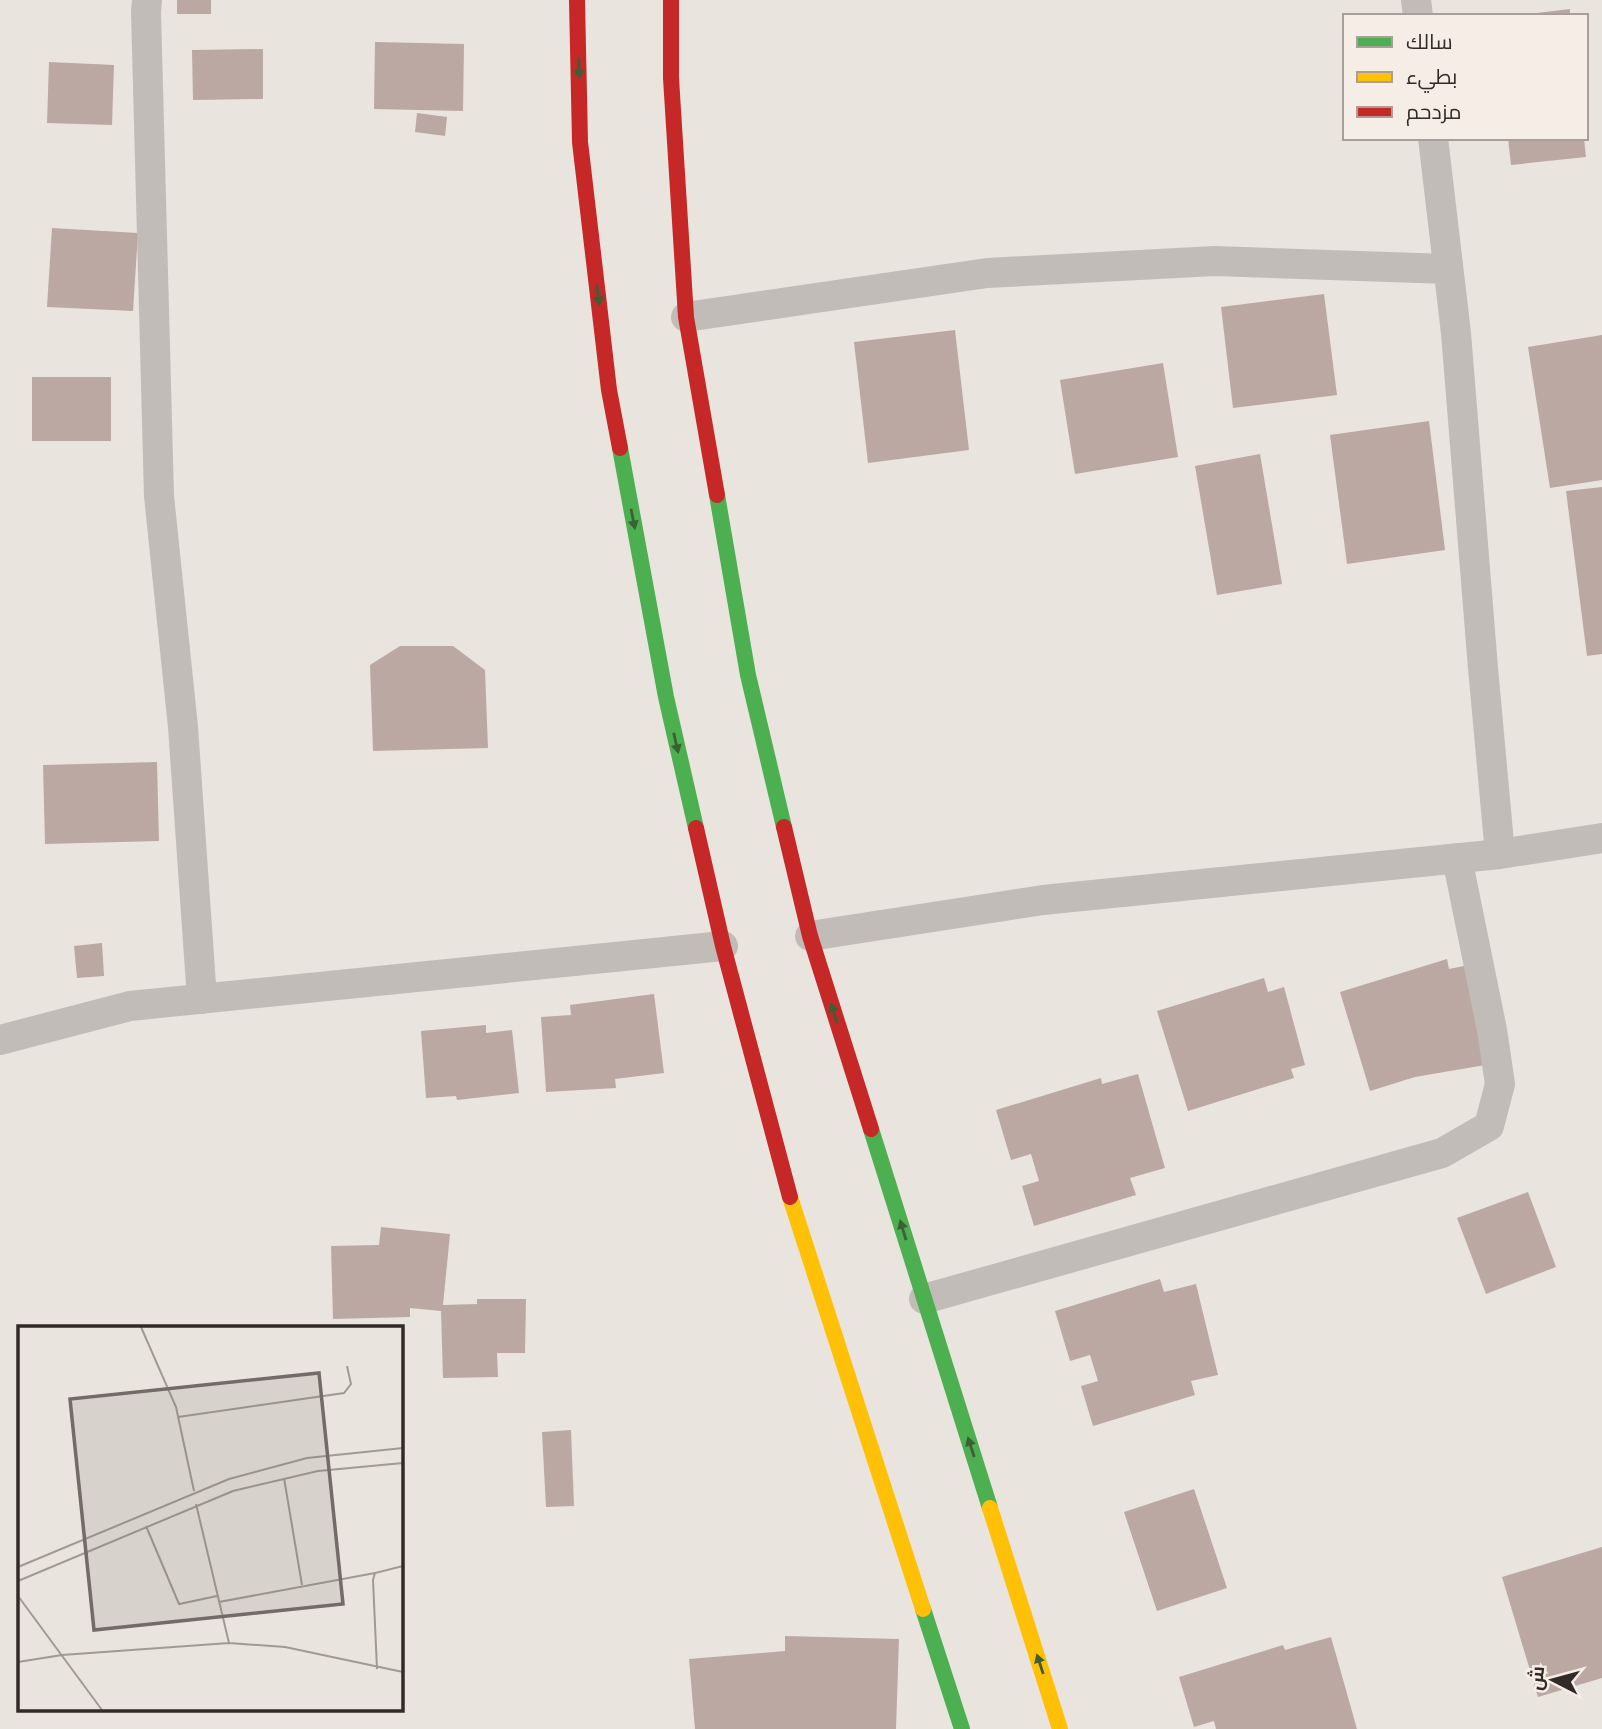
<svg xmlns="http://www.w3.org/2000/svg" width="1602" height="1729" viewBox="0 0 1602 1729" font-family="Roboto,Cairo,sans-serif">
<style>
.building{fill:#bba8a2}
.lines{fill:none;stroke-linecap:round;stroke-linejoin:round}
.street{stroke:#c2bcb8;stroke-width:30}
.fast{stroke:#4caf50;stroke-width:16}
.slow{stroke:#ffc107;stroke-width:16}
.jam{stroke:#c62828;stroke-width:16}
.oneway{fill:#3c5f37}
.inset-road{fill:none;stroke:#a09a95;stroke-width:2}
.view{fill:#726b67;fill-opacity:0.15;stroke:#726b67;stroke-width:3.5}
.inset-edge{fill:none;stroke:#322a27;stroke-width:3.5}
</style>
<rect width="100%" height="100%" fill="#eae4de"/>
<path class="building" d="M177,0h34v14h-34z
M1570,9v7h-42v-2z
M375,42l89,2 -1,67 -89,-2z
M263,49v50l-70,1 -1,-50z
M49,62l65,3 -2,60 -65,-2z
M417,113l30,4 -2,19 -30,-4z
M1508,138h76l2,19 -75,8z
M52,228l86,5 -5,78 -86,-4z
M1324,294l13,101 -104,13 -12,-101z
M955,330l14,120 -101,13 -14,-121z
M1602,335v145l-52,8 -22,-141z
M1163,363l15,94 -103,17 -15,-94z
M32,377h79v64h-79z
M1429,421l16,129 -98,14 -17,-129z
M1260,454l22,130 -65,11 -22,-129z
M1602,487v167l-15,2 -21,-165z
M400,646h53l32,24 3,78 -115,3 -3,-86z
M157,762l2,79 -114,3 -2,-79z
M102,943l2,33 -27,2 -3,-32z
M1447,959l2,10 30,-6 18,100 -82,14 -45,14 -30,-99z
M1264,978l4,14 16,-5 21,78 -14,4 3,9 -106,33 -31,-100z
M654,994l10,79 -49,6 1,9 -70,4 -5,-75 30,-2 -1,-10z
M486,1025v8l26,-3 7,63 -62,7 -1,-4 -30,2 -5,-67z
M1138,1074l27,94 -35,10 6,17 -102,31 -12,-40 17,-5 -8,-27 -20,6 -15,-50 105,-32 1,6z
M1528,1192l28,75 -70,27 -29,-76z
M381,1227l69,7 -7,71 34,-1v-5h49l-1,54h-28l1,24 -55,1 -2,-67 -31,-3v9l-77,2 -2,-73 48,-1z
M1160,1279l4,13 32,-8 22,91 -27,6 4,14 -102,31 -12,-40 17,-5 -8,-26 -20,6 -15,-50z
M571,1430l3,76 -28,1 -4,-75z
M1194,1489l33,99 -70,23 -33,-99z
M1602,1547v131l-64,19 -36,-120z
M785,1636l114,3 -3,90h-201l-6,-70 96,-8z
M1331,1637l26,92h-141l-2,-8 -20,6 -15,-50 104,-32 2,5z"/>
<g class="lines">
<path class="street" d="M147,0l-1,12 13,484 24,231 19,272
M1416,0l2,16
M1433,138l23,195 27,335 17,186
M686,317l301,-44 228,-12 233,8
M810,936l233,-36 457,-46 102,-16
M0,1040l130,-34 593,-60
M924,1299l518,-146 47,-27 11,-42 -8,-54 -35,-172"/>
<path class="fast" d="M620,448l46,249 30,131
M717,495l31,180 36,152
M871,1129l119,379
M923,1609l39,120"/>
<path class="slow" d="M790,1197l133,412
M990,1508l70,221"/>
<path class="jam" d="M577,0l3,142 29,248 11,58
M671,0v78l15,239 31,178
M784,827l26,109 61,193
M696,828l27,118 67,251"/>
</g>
<defs><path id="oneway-solid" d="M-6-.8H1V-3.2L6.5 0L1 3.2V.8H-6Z" transform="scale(1.75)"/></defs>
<g class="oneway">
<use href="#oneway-solid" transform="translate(579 68) rotate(89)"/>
<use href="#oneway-solid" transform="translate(598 295) rotate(83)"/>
<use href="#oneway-solid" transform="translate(633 519) rotate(79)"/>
<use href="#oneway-solid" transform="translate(676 743) rotate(77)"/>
<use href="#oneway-solid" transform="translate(834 1013) rotate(-107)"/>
<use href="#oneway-solid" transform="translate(903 1230) rotate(-107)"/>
<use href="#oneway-solid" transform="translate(971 1447) rotate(-108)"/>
<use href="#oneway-solid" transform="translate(1040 1664) rotate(-108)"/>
</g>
<g transform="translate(18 1326)">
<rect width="385" height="385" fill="#eae4de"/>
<path class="inset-road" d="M123,1l35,80 18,84M160,91l166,-24 7,-9 -4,-18M266,152l18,107M178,178l33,139M128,200l33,78 38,-8M0,241l211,-88 78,-21 96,-10M0,255l215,-90 85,-20 85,-8M0,270l84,114M201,276l156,-29M0,336l44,-7 167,-12 56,4 118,25M359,343l-4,-89 2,-7 28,-7"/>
<path class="view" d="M301,47l24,231 -249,26 -24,-231z"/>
<rect width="385" height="385" class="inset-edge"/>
</g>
<rect x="1343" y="14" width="245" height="126" fill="#f6ede6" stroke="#a89f9a" stroke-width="2"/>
<rect x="1357" y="37" width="35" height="10" fill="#4caf50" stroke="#a89f9a" stroke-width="2"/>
<text x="1406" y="49" font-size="21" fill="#322a27">سالك</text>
<rect x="1357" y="72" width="35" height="10" fill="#ffc107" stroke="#a89f9a" stroke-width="2"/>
<text x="1406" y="84" font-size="21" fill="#322a27">بطيء</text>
<rect x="1357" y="107" width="35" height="10" fill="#c62828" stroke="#a89f9a" stroke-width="2"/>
<text x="1406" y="119" font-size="21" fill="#322a27">مزدحم</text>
<g transform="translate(1553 1680) rotate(276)" stroke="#f6ede6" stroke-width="5" paint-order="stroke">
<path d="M0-5L12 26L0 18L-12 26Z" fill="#322a27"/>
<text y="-10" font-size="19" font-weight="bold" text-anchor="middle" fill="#322a27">ش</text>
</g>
</svg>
